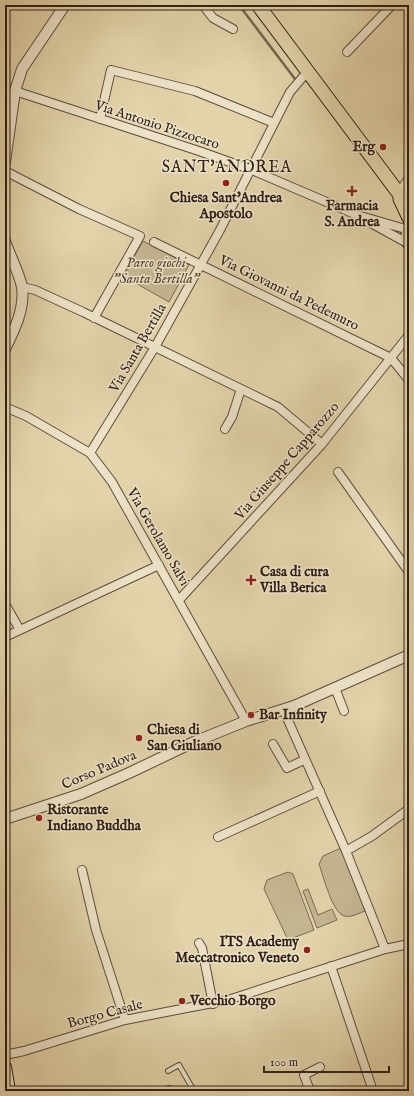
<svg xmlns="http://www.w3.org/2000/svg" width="414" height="1096" viewBox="0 0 414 1096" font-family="'IM FELL English',serif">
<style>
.green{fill:#c4b591;stroke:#796a53}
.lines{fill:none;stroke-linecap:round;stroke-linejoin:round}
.stream{stroke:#756750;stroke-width:2.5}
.service-casing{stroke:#5b4d3a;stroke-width:6}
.minor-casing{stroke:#5b4d3a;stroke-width:10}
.tertiary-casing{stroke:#5b4d3a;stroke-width:12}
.secondary-casing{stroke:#2e2015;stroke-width:14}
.primary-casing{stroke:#2e2015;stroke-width:15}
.service{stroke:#ede2c8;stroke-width:4}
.minor{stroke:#ede2c8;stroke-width:8}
.tertiary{stroke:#ede2c8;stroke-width:10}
.secondary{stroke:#ede2c8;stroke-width:12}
.primary{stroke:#e3d3aa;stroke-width:13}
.poi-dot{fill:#8f2418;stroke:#ede2c8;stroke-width:1.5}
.labels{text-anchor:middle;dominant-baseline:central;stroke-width:3;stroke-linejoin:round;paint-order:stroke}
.street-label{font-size:14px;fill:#2e2015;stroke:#ede2c8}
.poi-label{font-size:14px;font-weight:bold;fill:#2e2015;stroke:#ede2c8;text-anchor:start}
.park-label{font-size:14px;font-style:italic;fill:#544534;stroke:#ede2c8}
.quarter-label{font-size:16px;letter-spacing:1px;fill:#2e2015;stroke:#ede2c8}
</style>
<rect width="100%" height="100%" fill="#e3d3aa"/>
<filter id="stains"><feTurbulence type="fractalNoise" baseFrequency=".005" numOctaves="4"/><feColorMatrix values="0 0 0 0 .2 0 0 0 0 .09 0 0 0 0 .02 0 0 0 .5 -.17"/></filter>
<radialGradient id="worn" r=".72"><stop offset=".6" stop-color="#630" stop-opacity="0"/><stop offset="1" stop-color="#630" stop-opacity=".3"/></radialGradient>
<path class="green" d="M143,241l46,24 -20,37 -46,-26z
M343,847l22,53 -3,2 3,9c-6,2 -14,7 -21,5 -12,-4 -21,-41 -25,-52l4,-8z
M288,872l5,2 21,56 -26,10 -24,-51 3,-9z
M308,889l10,26 14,-6 5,11 -20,8 -14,-37z"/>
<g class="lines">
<path class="stream" d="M239,5l56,74"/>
<defs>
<path id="service" d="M168,1071l11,-6 15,26"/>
<path id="minor" d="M203,5l10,13 20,11
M347,52l45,-47
M15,91l184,60 53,19 105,45 52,15
M100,119l11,-49 84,21 79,32
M5,171l74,38 61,27 -46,82
M400,195l-2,-1 11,-16
M369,222l40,22
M154,242l237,116 18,22
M22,287l13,3 48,22 195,95 44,37
M5,407l21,9 64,37 22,29 134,239
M225,429l7,-12 9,-28
M90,453l65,-106 65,-117 70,-138 18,-21
M338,472l71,100
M179,600l143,-156 87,-109
M5,604l15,26
M5,637l154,-72
M335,688l9,23
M283,709l63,142 39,98
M273,744l14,24 17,-8
M218,837l102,-46
M346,851l26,-15 37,-27
M82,870l14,60 29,90
M199,943l3,5 11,56
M331,966l42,125
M5,1055l19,-4 101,-31 103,-20 157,-51 24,-5
M169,1090v1
M310,1091l-6,-16 16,-8"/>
<path id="tertiary" d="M5,162l10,-71 7,-22 43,-64
M5,241c5,15 14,31 17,46 3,22 -8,44 -17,62
M5,819l76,-25 48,-21 65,-31 52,-21 48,-15 115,-51"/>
<path id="secondary" d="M5,1067l4,24"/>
<path id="primary" d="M258,5l151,202
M400,199l9,19
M409,231l-2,7 2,5"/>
</defs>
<use href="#service" class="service-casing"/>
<use href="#minor" class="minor-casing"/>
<use href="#tertiary" class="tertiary-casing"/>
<use href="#secondary" class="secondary-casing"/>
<use href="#primary" class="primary-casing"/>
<use href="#service" class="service"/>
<use href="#minor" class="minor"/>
<use href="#tertiary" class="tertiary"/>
<use href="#secondary" class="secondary"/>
<use href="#primary" class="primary"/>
</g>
<g class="poi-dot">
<circle cx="383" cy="147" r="4"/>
<circle cx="226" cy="183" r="4"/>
<path d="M350 185h4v4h4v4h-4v4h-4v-4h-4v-4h4z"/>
<path d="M249 574h4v4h4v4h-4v4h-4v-4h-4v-4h4z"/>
<circle cx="251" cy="715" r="4"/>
<circle cx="139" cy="738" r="4"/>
<circle cx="39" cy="818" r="4"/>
<circle cx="307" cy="950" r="4"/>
<circle cx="182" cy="1001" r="4"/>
</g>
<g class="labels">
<g class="street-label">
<text transform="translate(157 125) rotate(18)">Via Antonio Pizzocaro</text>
<text transform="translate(289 293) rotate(26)">Via Giovanni da Pedemuro</text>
<text transform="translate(138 348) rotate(-60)">Via Santa Bertilla</text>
<text transform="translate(287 461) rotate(-49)">Via Giuseppe Capparozzo</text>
<text transform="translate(158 537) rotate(60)">Via Gerolamo Salvi</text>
<text transform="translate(99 770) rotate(-23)">Corso Padova</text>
<text transform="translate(105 1014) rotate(-15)">Borgo Casale</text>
</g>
<g class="poi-label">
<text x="375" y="147" text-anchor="end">Erg</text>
<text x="226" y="198" text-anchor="middle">Chiesa Sant'Andrea<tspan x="226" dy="16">Apostolo</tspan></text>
<text x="352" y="206" text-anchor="middle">Farmacia<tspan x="352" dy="16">S. Andrea</tspan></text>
<text x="260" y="572">Casa di cura<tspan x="260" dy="16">Villa Berica</tspan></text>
<text x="259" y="715">Bar Infinity</text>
<text x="147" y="730">Chiesa di<tspan x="147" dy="16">San Giuliano</tspan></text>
<text x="47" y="810">Ristorante<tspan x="47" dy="16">Indiano Buddha</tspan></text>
<text x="299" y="942" text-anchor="end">ITS Academy<tspan x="299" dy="16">Meccatronico Veneto</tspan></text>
<text x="190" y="1001">Vecchio Borgo</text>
</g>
<g class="park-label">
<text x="156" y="263">Parco giochi<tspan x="156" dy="16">"Santa Bertilla"</tspan></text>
</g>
<g class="quarter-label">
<text x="227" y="168">SANT'ANDREA</text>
</g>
</g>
<rect width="414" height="1096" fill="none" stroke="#e3d3aa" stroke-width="20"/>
<rect x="6" y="6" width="402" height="1084" fill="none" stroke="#2e2015" stroke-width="2"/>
<rect x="10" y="10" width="394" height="1076" fill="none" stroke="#2e2015"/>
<path d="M264 1066v6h125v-6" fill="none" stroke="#2e2015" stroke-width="2"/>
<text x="270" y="1066" font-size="12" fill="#2e2015" stroke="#ede2c8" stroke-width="3" paint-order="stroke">100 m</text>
<rect width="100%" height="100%" filter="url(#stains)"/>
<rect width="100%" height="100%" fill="url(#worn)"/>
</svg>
